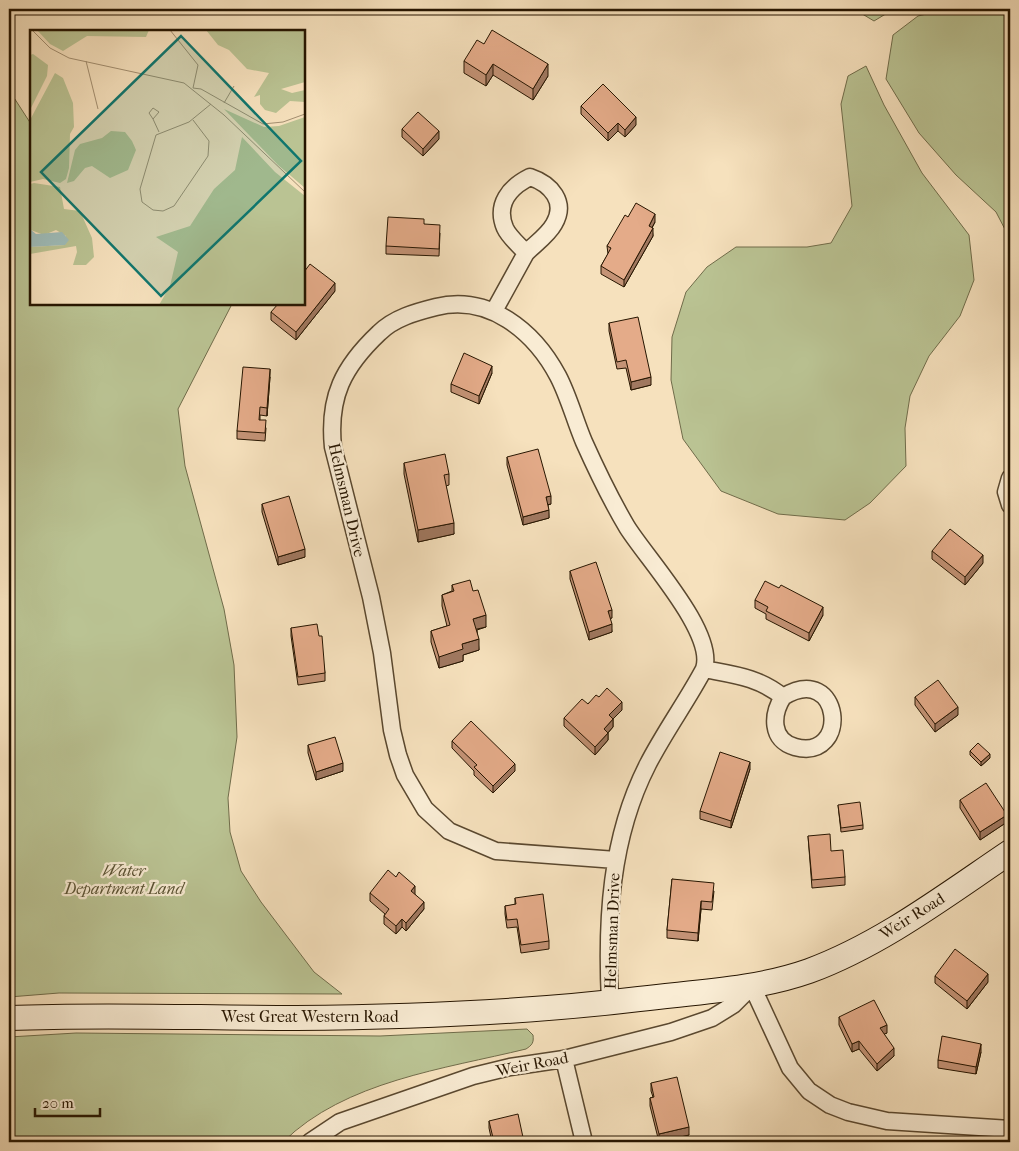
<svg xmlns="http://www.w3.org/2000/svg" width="1019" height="1151" viewBox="0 0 1019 1151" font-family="'IM FELL French Canon',serif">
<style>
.green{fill:#bac393;stroke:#706c4a}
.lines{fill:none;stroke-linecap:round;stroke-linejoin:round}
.street-casing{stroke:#5a482f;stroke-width:19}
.secondary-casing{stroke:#261500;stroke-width:26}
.street{stroke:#f9ecd4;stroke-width:16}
.secondary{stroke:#f9ecd4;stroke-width:24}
.wall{fill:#c49376;stroke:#261500}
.shaded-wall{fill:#a07860;stroke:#261500}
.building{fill:#e4ab89;stroke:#261500}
.labels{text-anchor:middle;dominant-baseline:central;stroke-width:4.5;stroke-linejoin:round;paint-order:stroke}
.street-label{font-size:16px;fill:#261500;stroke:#f9ecd4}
.park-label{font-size:16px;font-style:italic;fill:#5a5233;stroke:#f9ecd4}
.inset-road{fill:none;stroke:#a38f71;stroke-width:1}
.view{fill:#0f766e;fill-opacity:0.15;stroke:#0f766e;stroke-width:2.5}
.inset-edge{fill:none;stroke:#261500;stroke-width:2.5}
</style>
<rect width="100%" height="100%" fill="#f6e1bd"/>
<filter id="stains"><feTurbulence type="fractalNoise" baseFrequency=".004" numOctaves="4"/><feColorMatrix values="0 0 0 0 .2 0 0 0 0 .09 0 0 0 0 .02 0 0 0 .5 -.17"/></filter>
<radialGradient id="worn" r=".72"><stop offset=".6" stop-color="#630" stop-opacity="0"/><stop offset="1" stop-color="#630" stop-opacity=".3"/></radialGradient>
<path class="green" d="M854,9h40l-20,12z
M947,9h63v230l-14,-27 -40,-37 -37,-42 -33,-54 7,-44 25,-19z
M866,66l18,39 38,68 47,62 5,45 -14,36 -31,40 -19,40 -5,32 1,38 -36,37 -25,17 -67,-6 -57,-23 -38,-52 -12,-59 1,-43 14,-45 21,-25 29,-20h71l24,-4 21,-37 -11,-102 7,-28z
M9,90l22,34v180h201l-54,105 7,57 39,143 10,56 3,72 -9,61 2,34 11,39 20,31 53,70 28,22 -283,-1 -50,4z
M527,1029l6,6c1,8 -1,10 -7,14 -82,20 -181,32 -243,93h-274v-105l67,-4 304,3z"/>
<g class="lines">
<defs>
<path id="street" d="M530,177c21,7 37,25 24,47 -6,11 -19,20 -28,29 -6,-7 -17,-16 -21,-25 -10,-24 5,-41 25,-51z
M494,311l32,-58
M1010,478l-4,14 4,13
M704,669c31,6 54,8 79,28 -11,17 -13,43 12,50 56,15 47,-86 -12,-50
M610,1002c-4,-81 0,-164 38,-238 17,-33 39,-63 56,-95 12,-36 -57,-110 -77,-142 -16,-27 -30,-56 -43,-85 -9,-21 -15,-45 -26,-66 -24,-45 -69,-82 -122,-69 -20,5 -42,11 -57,26 -36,34 -51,64 -46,114l38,150 11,56 10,77 6,25 7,20 20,34 24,22 47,20 120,9
M564,1059l20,83
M310,1142l30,-20 133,-46 37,-9 54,-8 107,-27 41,-14 21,-13 19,-19 38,82 19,23 21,14 18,7 39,9 123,8"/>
<path id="secondary" d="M9,1018c95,-4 191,0 287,0 115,-1 229,-5 343,-19 57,-7 116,-9 170,-28 73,-27 137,-76 201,-119"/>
</defs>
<use href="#street" class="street-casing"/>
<use href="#secondary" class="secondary-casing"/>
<use href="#street" class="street"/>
<use href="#secondary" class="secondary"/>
</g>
<path class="wall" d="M484,44l64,32 -15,24 -40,-25 -7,11 -22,-13v-12z
M581,106l55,19 -11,12 -7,-6 -10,10 -27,-27z
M402,129l37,10 -16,17 -21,-19z
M628,217l27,5 -3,6 1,8 -29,51 -23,-13v-8l7,-12 -1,-8z
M424,224l16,9 -1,23 -53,-2v-8z
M335,291l-39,49 -25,-20v-8z
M609,323l42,62 -20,5 -5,-22 -9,1 -8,-38z
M492,373l-13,31 -28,-12v-8z
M270,377l-3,39 -7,-1v5l6,8 -1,13 -28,-2v-8z
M507,457l44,47 -3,1 1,13 -26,7 -16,-60z
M404,463l45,11v11l-3,1 8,48 -36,8 -14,-68z
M262,504l43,53 -27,8 -16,-53z
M932,551l51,12 -18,22 -33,-26z
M570,571l42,47h-2l2,14 -23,8 -19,-61z
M452,585l21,6 13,36 -9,3 2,20 -16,5v6l-24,7 -8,-26v-11l16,-5 -5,-20v-11l10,-4z
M755,600l68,15 -14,26 -43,-22v-5l-11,-6z
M291,628l28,8 6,37v8l-27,4 -7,-49z
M599,697l23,13 -9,9v8l-5,6v7l-13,15 -31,-29v-8z
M915,697l43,18 -23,17 -20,-27z
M452,741l63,30 -22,22 -19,-18v-4l-22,-23z
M308,745l35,26 -27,9 -8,-27z
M970,751l20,7 -9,8 -11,-11z
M750,769l-19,59 -31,-9v-8z
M960,800l47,22 -27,18 -20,-32z
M838,805l25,20v4l-22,3z
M808,836l23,15 14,26v8l-33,3z
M672,879l42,12 -2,19 -11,-1 -3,32 -31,-3v-8z
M370,893l45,1 9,15 -18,22 -4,-4 -6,7 -12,-10v-8l1,-2 -15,-13z
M515,898l34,43v8l-28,4 -4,-26 -10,1 -2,-14v-8l10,-1z
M935,976l53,6 -21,27 -32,-26z
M839,1017l48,16 -3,1 10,22 -17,15 -18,-22 -7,3 -13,-27z
M981,1052l-5,22 -38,-6v-8z
M651,1083l38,52 -30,7 -9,-36v-8l3,-1 -2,-6z
M489,1121l35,21h-32l-3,-14z"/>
<path class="shaded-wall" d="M493,64v11l-7,11v-11z
M548,64v12l-15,24v-11z
M636,117v8l-11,12v-7z
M618,123v8l-10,10v-8z
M439,131v8l-16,17v-7z
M655,214v8l-6,11v-7z
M653,228v8l-29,51v-7z
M335,283v8l-39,49v-8z
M492,366v7l-13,31v-8z
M270,369v8l-3,39v-8z
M651,377v8l-20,5v-8z
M551,496v8l-5,1v-8z
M549,510v8l-26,7v-8z
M454,523v11l-36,8v-12z
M305,549v8l-27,8v-8z
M983,555v8l-18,22v-8z
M823,607v8l-14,26v-8z
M612,610v8l-4,1v-8z
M486,615v12l-13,3v-11z
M612,624v8l-23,8v-8z
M479,639v11l-16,5v6l-24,7v-11l23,-13z
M622,702v8l-13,13v-8z
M958,707v8l-23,17v-8z
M613,719v8l-9,10v-8z
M608,733v7l-13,15v-8z
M990,754v4l-9,8v-4z
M750,762v7l-19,59v-7z
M343,763v8l-27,9v-8z
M515,764v7l-22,22v-7z
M1007,815v7l-27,18v-8z
M415,886v8l-4,5v-8z
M701,901v8l-3,32v-8z
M424,902v7l-18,22v-8z
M402,919v8l-6,7v-8z
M988,974v8l-21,27v-8z
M887,1025v8l-7,3v-8z
M859,1041v8l-7,3v-8z
M981,1044v8l-5,22v-7z
M894,1048v8l-17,15v-7z
M689,1127v8l-30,7v-8z"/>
<path class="building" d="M492,30l56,34 -15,25 -40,-25 -7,11 -22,-14 13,-21 7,4z
M603,84l33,33 -11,13 -7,-7 -10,10 -27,-27z
M418,112l21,19 -16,18 -21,-20z
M636,203l19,11 -6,12 4,2 -29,52 -23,-14 10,-18 -4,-2 18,-31 3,2z
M388,217l36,2v5l16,1 -1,24 -53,-3z
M310,264l25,19 -39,49 -25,-20 7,-8h26v-32z
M638,317l13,60 -20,5 -5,-22 -9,2 -8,-39z
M464,353l28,13 -13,30 -28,-12z
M243,367l27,2 -3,39 -7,-1 -1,13h7l-1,13 -28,-2z
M538,449l13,47 -5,1 3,13 -26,7 -16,-60z
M445,454l4,20 -5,1 10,48 -36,7 -14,-67z
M289,496l16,53 -27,8 -16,-53z
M950,529l33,26 -18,22 -33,-26z
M596,562l16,48 -4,1 4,13 -23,8 -19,-61z
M470,580l3,11 5,-1 8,25 -13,4 6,20 -17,5 1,5 -24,8 -8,-26 19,-6 -8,-30 12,-4 -2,-6z
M765,581l14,7 2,-3 42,22 -14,26 -43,-22 2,-4 -13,-7z
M317,624l2,12h3l3,37 -27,4 -7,-49z
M938,680l20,27 -23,17 -20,-27z
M607,688l15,14 -13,13 4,4 -9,10 4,4 -13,14 -31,-29 18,-19 6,5 8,-9 3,2z
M471,721l44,43 -22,22 -19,-19 3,-2 -25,-24z
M335,737l8,26 -27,9 -8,-27z
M978,743l12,11 -9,8 -11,-11z
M720,752l30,10 -19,59 -31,-10z
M986,783l21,32 -27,17 -20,-32z
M860,802l3,23 -22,3 -3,-23z
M830,834l1,17 12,-1 2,27 -33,3 -4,-44z
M388,870l8,7 3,-5 16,14 -4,5 13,11 -18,21 -4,-4 -6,7 -12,-10 5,-7 -19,-16z
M672,879l42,4 -2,19 -11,-1 -3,32 -31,-3z
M543,894l6,47 -28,4 -4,-26 -10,1 -2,-14 11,-2 -1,-6z
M955,949l33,25 -21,27 -32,-25z
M874,1000l13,25 -7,3 14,20 -17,16 -18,-23 -7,3 -13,-27z
M942,1036l39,8 -5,23 -38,-7z
M677,1077l12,50 -30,7 -9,-36 4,-1 -3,-14z
M518,1114l6,28h-30l-5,-21z"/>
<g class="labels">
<g class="street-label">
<text transform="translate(347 500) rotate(77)">Helmsman Drive</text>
<text transform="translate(912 916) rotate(-32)">Weir Road</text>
<text transform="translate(612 931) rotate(-88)">Helmsman Drive</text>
<text x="310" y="1016">West Great Western Road</text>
<text transform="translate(532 1064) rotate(-11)">Weir Road</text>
</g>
<g class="park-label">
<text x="124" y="870">Water<tspan x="124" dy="18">Department Land</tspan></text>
</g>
</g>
<g transform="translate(30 30)">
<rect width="275" height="275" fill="#f6e1bd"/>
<path d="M7,0h112l-3,7 -59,-1 -24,15 -13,-7zM176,0h99v52l-24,7 11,4 13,-3v12l-15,-1 -14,12 -11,-3 -5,-6v-9l-6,2 15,-24 -22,-4 -18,-19 -11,-5zM3,24l15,11 -1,11 -17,34v-55zM25,43l8,5 10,25 1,24 -4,7 -1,34 -3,11 -6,4 -17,-4 -13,3v-62zM194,79l40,18 15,-1 26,-9v71l-27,-23zM81,101l14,1 7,9 4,9 -8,20 -18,8 -18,-12 -7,2 -11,13 -7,2 8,-33 5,-6 22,-6zM212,107l33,35 30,24v109h-146l11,-19 8,-34 -22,-15 34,-11 24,-37 21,-19zM4,153l26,4 4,22 16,2 12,27 2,19 -8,8h-13l4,-13 -1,-6 -46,8v-7l35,-2 1,-9 -10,-6 -12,5 -13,-5 -1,-46z" fill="#bac393"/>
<path d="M0,199l6,5 26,-2 7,8 -4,5 -35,2z" fill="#9ebcb9"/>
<path class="inset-road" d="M2,0l18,18 19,10 115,25 40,32 81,77M140,0l28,35 -5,23 8,1 62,35 20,-2 22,-8M56,31l12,48M194,73l10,-17M123,89l-4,-6 4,-5 6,4 -6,7 6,13M163,90l16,21 -1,15 -34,50 -11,5 -10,-1 -11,-8 -2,-13 16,-54 33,-13 22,-18"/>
<path class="view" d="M151,6l120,125 -140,135 -120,-124z"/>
<rect width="275" height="275" class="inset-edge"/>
</g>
<rect width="1019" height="1151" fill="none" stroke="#f6e1bd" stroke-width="30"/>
<rect x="10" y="10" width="999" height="1131" fill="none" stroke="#261500" stroke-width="2.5"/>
<rect x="15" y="15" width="989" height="1121" fill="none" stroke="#261500"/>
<path d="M35 1108v8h65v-8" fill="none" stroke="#261500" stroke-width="2.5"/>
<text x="42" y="1108" font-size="15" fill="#261500" stroke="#f9ecd4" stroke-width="4" paint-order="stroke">20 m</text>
<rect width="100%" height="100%" filter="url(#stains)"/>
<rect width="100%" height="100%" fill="url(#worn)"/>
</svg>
